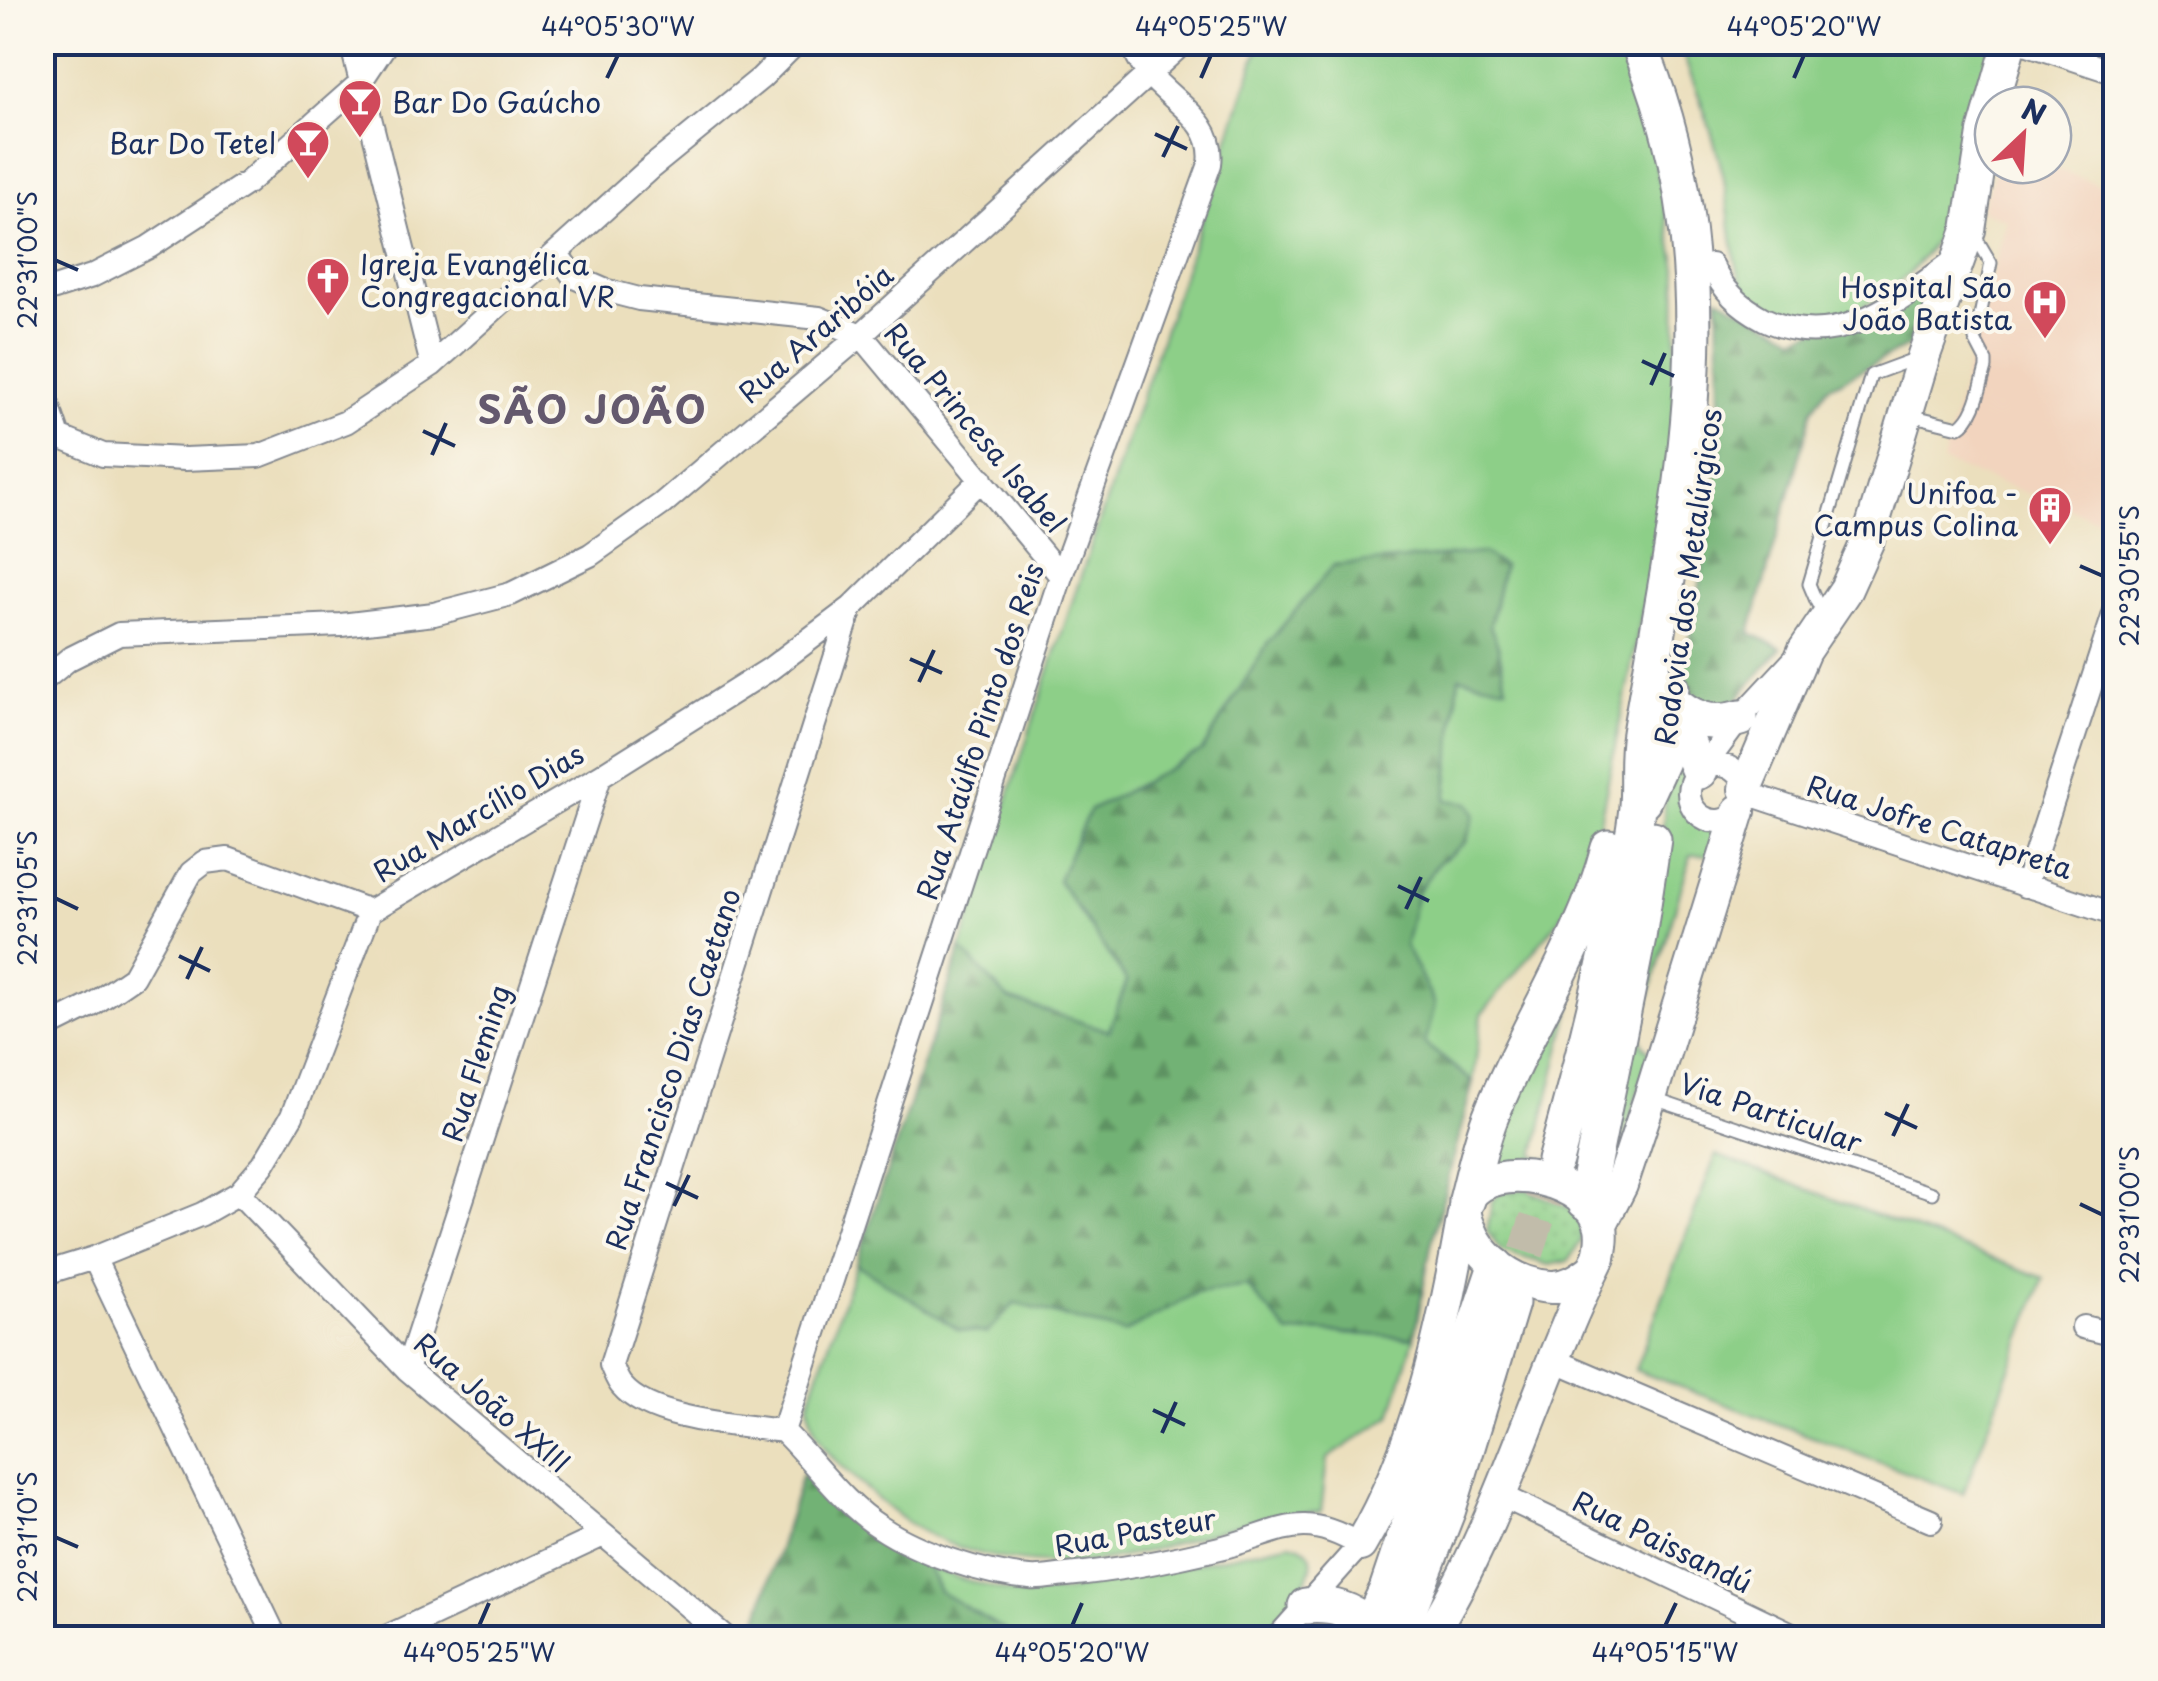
<svg xmlns="http://www.w3.org/2000/svg" width="2158" height="1681" viewBox="0 0 2158 1681" font-family="'Playpen Sans',sans-serif">
<style>
.built{fill:#f2d4be}
.grass{fill:#8dcf88;stroke:#547f73;stroke-width:2.5}
.forest{fill:url(#forest-firs);stroke:#467069;stroke-width:2.5}
.garden{fill:url(#garden-dots);stroke:#547f73;stroke-width:2.5}
.lines{fill:none;stroke-linecap:round;stroke-linejoin:round}
.primary-tunnel{stroke:#c1bcaa;stroke-width:35;stroke-dasharray:35 18;stroke-linecap:butt}
.lane-casing{stroke:#83878e;stroke-width:15}
.street-casing{stroke:#83878e;stroke-width:26}
.secondary-casing{stroke:#83878e;stroke-width:36}
.primary-casing{stroke:#83878e;stroke-width:39}
.lane{stroke:#fff;stroke-width:11}
.street{stroke:#fff;stroke-width:22}
.secondary{stroke:#fff;stroke-width:32}
.primary{stroke:#fff;stroke-width:35}
.ticks{fill:none;stroke:#1b2f5e;stroke-width:4}
.labels{text-anchor:middle;dominant-baseline:central;stroke-width:8;stroke-linejoin:round;paint-order:stroke}
.poi-label{font-size:28px;fill:#1b2f5e;stroke:#fbf7ec;text-anchor:end}
.street-label{font-size:28px;fill:#1b2f5e;stroke:#fbf7ec}
.district-label{font-size:38px;font-weight:bold;letter-spacing:2.5px;fill:#64596e;stroke:#fbf7ec}
.neatline{fill:none;stroke:#1b2f5e;stroke-width:4}
.ticks-label{font-size:25px;text-anchor:middle;fill:#1b2f5e}
</style>
<defs>
<pattern id="forest-firs" width="22" height="20" patternUnits="userSpaceOnUse" patternTransform="scale(2.5)"><rect width="22" height="20" fill="#72b274"/><path d="M5 1l3.5 6h-7zM16 11l3.5 6h-7z" fill="#5d9162"/></pattern>
<pattern id="garden-dots" width="8" height="8" patternUnits="userSpaceOnUse" patternTransform="scale(2.5)"><rect width="8" height="8" fill="#8dcf88"/><path d="M2 2h.1M6 6h.1" fill="none" stroke="#79b278" stroke-width="1.8" stroke-linecap="round"/></pattern>
</defs>
<rect width="100%" height="100%" fill="#fbf7ec"/>
<filter id="ink" filterUnits="userSpaceOnUse"><feTurbulence type="fractalNoise" baseFrequency=".01" numOctaves="2"/><feDisplacementMap in="SourceGraphic" scale="20" xChannelSelector="R" yChannelSelector="G"/><feConvolveMatrix kernelMatrix="1 2 1 2 8 2 1 2 1" color-interpolation-filters="sRGB"/></filter>
<filter id="wash" filterUnits="userSpaceOnUse"><feTurbulence type="fractalNoise" baseFrequency=".0048" numOctaves="4" result="noise"/><feDisplacementMap in="SourceGraphic" scale="40" xChannelSelector="R" yChannelSelector="G"/><feGaussianBlur stdDeviation="2.25" result="paint"/><feColorMatrix in="noise" values="0 0 0 0 0 0 0 0 0 0 0 0 0 0 0 0 0 1.4 0 .05"/><feComposite in="paint" operator="in"/></filter>
<g filter="url(#wash)">
<rect width="100%" height="100%" fill="#ebdfbd"/>
<path class="built" d="M1984,165h63l68,26 -2,334 -171,-63 65,-242 -26,-10 14,-40z"/>
<path class="grass" d="M1260,43h357l37,112 23,113 -2,165 -17,101 -59,292 -16,47 -21,43 -80,98 -9,68 -48,-38 10,-40 -30,-58 12,-54 21,-29 28,-21 -20,-41 13,-124 47,9 -8,-40 -8,-20 13,-60 -235,77 -66,108 -113,60 -31,69 69,101 -18,50 -101,-32 -47,-50c92,-305 201,-604 299,-906z
M1678,43h328c-28,91 -46,213 -139,261 -18,9 -38,16 -58,14 -24,-2 -54,-11 -66,-33 -9,-16 -15,-82 -19,-105 -10,-47 -28,-93 -46,-137z
M1671,736l18,26c-10,37 -11,64 35,66l-7,27h-26l-52,176 4,14 8,9 -31,92 -19,43 56,-295z
M1618,985l-36,198 -89,-14 34,-89 44,-74 -37,150 38,10z
M1716,1155l328,123 -81,216 -328,-124z
M856,1264l103,66 28,3 28,-30 109,30 72,-40 51,-7 43,48 25,-3 99,7 -23,78 -64,43 -6,53c-18,1 -36,1 -53,5 -55,12 -107,34 -163,43 -62,10 -137,-1 -192,-34 -17,-10 -33,-25 -48,-38 -27,-23 -56,-48 -56,-86z
M802,1475l36,35 51,42 70,26 62,17 44,-4 226,-48c56,12 -19,80 -34,95h-505z"/>
<path class="forest" d="M1937,285l-23,58 -86,44 -15,22 -63,224 31,15 -52,61 -40,-7 -8,-26 16,-72 24,-155 -3,-152 78,40z
M1483,553l20,13 -13,60 8,20 8,41 -47,-10 -13,123 23,3 6,11 -9,28 -28,21 -21,29 -12,54 30,58 -10,40 48,38 -42,164 -17,92 -99,-7 -26,3 -42,-48 -51,7 -72,40 -109,-30 -28,30 -28,-3 -103,-66 105,-315 47,50 101,32 18,-50 -69,-101 31,-69 113,-60 66,-108 66,-78z
M802,1475l36,35 51,42 38,14 12,25 67,40 -2,7h-252z"/>
<path class="garden" d="M1526,1189l43,19 12,13v20l-13,20 -19,4 -48,-14 -14,-20 5,-30 9,-9z"/>
</g>
<g filter="url(#ink)">
<g class="lines">
<path class="primary-tunnel" d="M1511,1303l44,-142"/>
<defs>
<path id="lane" d="M1910,415l49,12c17,-11 21,-39 27,-59v-7l-11,-21 16,-77 -17,-29
M1829,609l-12,-6 -8,-19 62,-209 46,-17
M1651,1098l281,95"/>
<path id="street" d="M351,42l81,323
M2022,42l94,31
M556,253l18,24 30,13 35,9 180,19 42,17 200,241
M1711,265c12,25 28,41 53,54 74,36 136,-19 193,-60
M42,292l50,-16 57,-29 98,-64 112,-99 28,-42
M42,387l17,50
M59,437l44,18 82,4 74,-3 87,-34 86,-57 216,-195 113,-92 36,-36
M42,681l27,-22 50,-25 222,-9 93,-11 77,-20 79,-39 72,-51 199,-169 323,-293
M1689 793a28 28 0 1 1 56 0a28 28 0 1 1-56 0Z
M1703,768l37,-50 54,-58
M1746,793l370,122
M2025,886l91,-278
M42,1030l50,-25 41,-28 58,-104 14,-11 23,-3 142,52
M239,1193l168,176 319,269
M94,1258l182,380
M42,1274l52,-16 108,-44 37,-21 24,-28 29,-49 78,-205 230,-135 170,-107 81,-61 131,-129
M2083,1327l33,8
M1554,1360l377,161
M407,1369l193,-593
M783,1431l278,-855 149,-412c8,-56 -67,-69 -77,-122
M783,1431c-43,-6 -132,-10 -161,-45 -5,-5 -8,-15 -11,-21l240,-757
M783,1431c32,31 59,72 97,96 39,26 103,47 150,51 12,1 25,-2 37,-3 53,-5 105,-15 157,-28 60,-16 77,-37 136,-2l-83,93
M1502,1496l298,142
M384,1638l217,-102"/>
<path id="secondary" d="M1745,789l59,-138 42,-62 22,-49 56,-185 45,-125 15,-97 26,-91
M1601,1224l20,-39 29,-87 89,-287
M1360,1545c58,-97 85,-221 104,-331
M1428,1638c75,-118 108,-256 171,-381 2,-9 4,-20 2,-30 -9,-47 -107,-70 -133,-29 -6,10 -3,20 1,29 12,33 46,58 82,60 16,1 29,-8 41,-17"/>
<path id="primary" d="M1669,699c22,20 42,28 71,19
M1670,700l29,71
M1643,800l18,-39 10,-74
M1555,1161c23,-83 44,-165 61,-249 7,-32 17,-64 20,-96 4,-28 -1,-55 4,-83 41,-238 96,-457 -2,-691
M1467,1200c7,-27 13,-56 23,-82 36,-92 94,-174 119,-270
M1585,1201l53,-264 15,-98
M1306,1606c27,-2 44,3 65,21
M1364,1638l23,-48 109,-324
M1397,1638l51,-129 63,-206"/>
</defs>
<use href="#lane" class="lane-casing"/>
<use href="#street" class="street-casing"/>
<use href="#secondary" class="secondary-casing"/>
<use href="#primary" class="primary-casing"/>
<use href="#lane" class="lane"/>
<use href="#street" class="street"/>
<use href="#secondary" class="secondary"/>
<use href="#primary" class="primary"/>
</g>
</g>
<path class="ticks" d="M607,78l11,-23M1201,78l10,-23M1794,78l10,-23M1155,134l32,15M1163,157l15,-31M55,260l23,10M1642,361l32,15M1651,385l14,-32M423,431l32,15M432,455l14,-32M2080,566l23,10M910,659l32,14M919,682l15,-32M1398,886l31,15M55,898l23,11M1406,909l15,-32M179,956l31,15M187,979l15,-32M1885,1113l32,15M1893,1136l15,-32M666,1183l32,15M2080,1204l23,11M674,1206l15,-31M1153,1410l32,15M1162,1433l14,-31M55,1537l23,10M479,1626l10,-23M1072,1626l10,-23M1665,1626l11,-23"/>
<defs>
<symbol id="bar-pin" viewBox="-11 -11 22 30"><path d="M0 17L-7.5 6A9.5 9.5 0 1 1 7.5 6Z" fill="#d1495b" stroke="#fbf7ec"/><path d="M-6-5H6L.8 .8V4.5H3.5V6h-7V4.5H-.8V.8Z" fill="#fff"/></symbol>
<symbol id="church-pin" viewBox="-11 -11 22 30"><path d="M0 17L-7.5 6A9.5 9.5 0 1 1 7.5 6Z" fill="#d1495b" stroke="#fbf7ec"/><path d="M-1.2-6h2.4v3.5h3.3v2.4h-3.3V6h-2.4V-.1h-3.3v-2.4h3.3Z" fill="#fff"/></symbol>
<symbol id="hospital-pin" viewBox="-11 -11 22 30"><path d="M0 17L-7.5 6A9.5 9.5 0 1 1 7.5 6Z" fill="#d1495b" stroke="#fbf7ec"/><path d="M-5-5h3v3.5h4V-5h3V5h-3V1.5h-4V5h-3Z" fill="#fff"/></symbol>
<symbol id="building-pin" viewBox="-11 -11 22 30"><path d="M0 17L-7.5 6A9.5 9.5 0 1 1 7.5 6Z" fill="#d1495b" stroke="#fbf7ec"/><path d="M-4-6H4V6H1V3H-1V6H-4ZM-2.5-4.3h1.7v1.8h-1.7ZM.8-4.3h1.7v1.8H.8ZM-2.5-1h1.7V.8h-1.7ZM.8-1h1.7V.8H.8Z" fill="#fff"/></symbol>
</defs>
<g fill-rule="evenodd">
<use href="#bar-pin" x="335" y="76" width="50" height="68"/>
<use href="#bar-pin" x="283" y="117" width="50" height="68"/>
<use href="#church-pin" x="303" y="254" width="50" height="68"/>
<use href="#hospital-pin" x="2020" y="277" width="50" height="68"/>
<use href="#building-pin" x="2025" y="483" width="50" height="68"/>
</g>
<g class="labels">
<g class="poi-label">
<text x="392" y="101" text-anchor="start">Bar Do Gaúcho</text>
<text x="276" y="142">Bar Do Tetel</text>
<text x="360" y="263" text-anchor="start">Igreja Evangélica<tspan x="360" dy="32">Congregacional VR</tspan></text>
<text x="2012" y="286">Hospital São<tspan x="2012" dy="32">João Batista</tspan></text>
<text x="2018" y="492">Unifoa -<tspan x="2018" dy="32">Campus Colina</tspan></text>
</g>
<g class="street-label">
<text transform="translate(815 333) rotate(-41)">Rua Araribóia</text>
<text transform="translate(976 427) rotate(50)">Rua Princesa Isabel</text>
<text transform="translate(1687 577) rotate(-82)">Rodovia dos Metalúrgicos</text>
<text transform="translate(979 731) rotate(-72)">Rua Ataúlfo Pinto dos Reis</text>
<text transform="translate(478 812) rotate(-31)">Rua Marcílio Dias</text>
<text transform="translate(1940 826) rotate(18)">Rua Jofre Catapreta</text>
<text transform="translate(475 1063) rotate(-72)">Rua Fleming</text>
<text transform="translate(672 1069) rotate(-72)">Rua Francisco Dias Caetano</text>
<text transform="translate(1771 1112) rotate(19)">Via Particular</text>
<text transform="translate(493 1402) rotate(41)">Rua João XXIII</text>
<text transform="translate(1135 1531) rotate(-10)">Rua Pasteur</text>
<text transform="translate(1663 1541) rotate(26)">Rua Paissandú</text>
</g>
<g class="district-label">
<text x="593" y="408">SÃO JOÃO</text>
</g>
</g>
<rect width="2158" height="1681" fill="none" stroke="#fbf7ec" stroke-width="110"/>
<g transform="translate(2023 135) rotate(25)"><circle r="48" fill="#fbf7ec" stroke="#a1a7b3" stroke-width="2.5"/>
<path d="M0-8L18 38L0 25L-18 38Z" fill="#d1495b"/>
<text y="-15" font-size="28" font-weight="bold" text-anchor="middle" fill="#1b2f5e">N</text>
</g>
<rect x="55" y="55" width="2048" height="1571" class="neatline"/>
<g class="ticks-label">
<text x="618" y="36">44°05'30"W</text>
<text x="1211" y="36">44°05'25"W</text>
<text x="1804" y="36">44°05'20"W</text>
<text transform="translate(28 260) rotate(-90)" y="9">22°31'00"S</text>
<text transform="translate(2130 576) rotate(-90)" y="9">22°30'55"S</text>
<text transform="translate(28 898) rotate(-90)" y="9">22°31'05"S</text>
<text transform="translate(2130 1215) rotate(-90)" y="9">22°31'00"S</text>
<text transform="translate(28 1537) rotate(-90)" y="9">22°31'10"S</text>
<text x="479" y="1662">44°05'25"W</text>
<text x="1072" y="1662">44°05'20"W</text>
<text x="1665" y="1662">44°05'15"W</text>
</g>
</svg>
